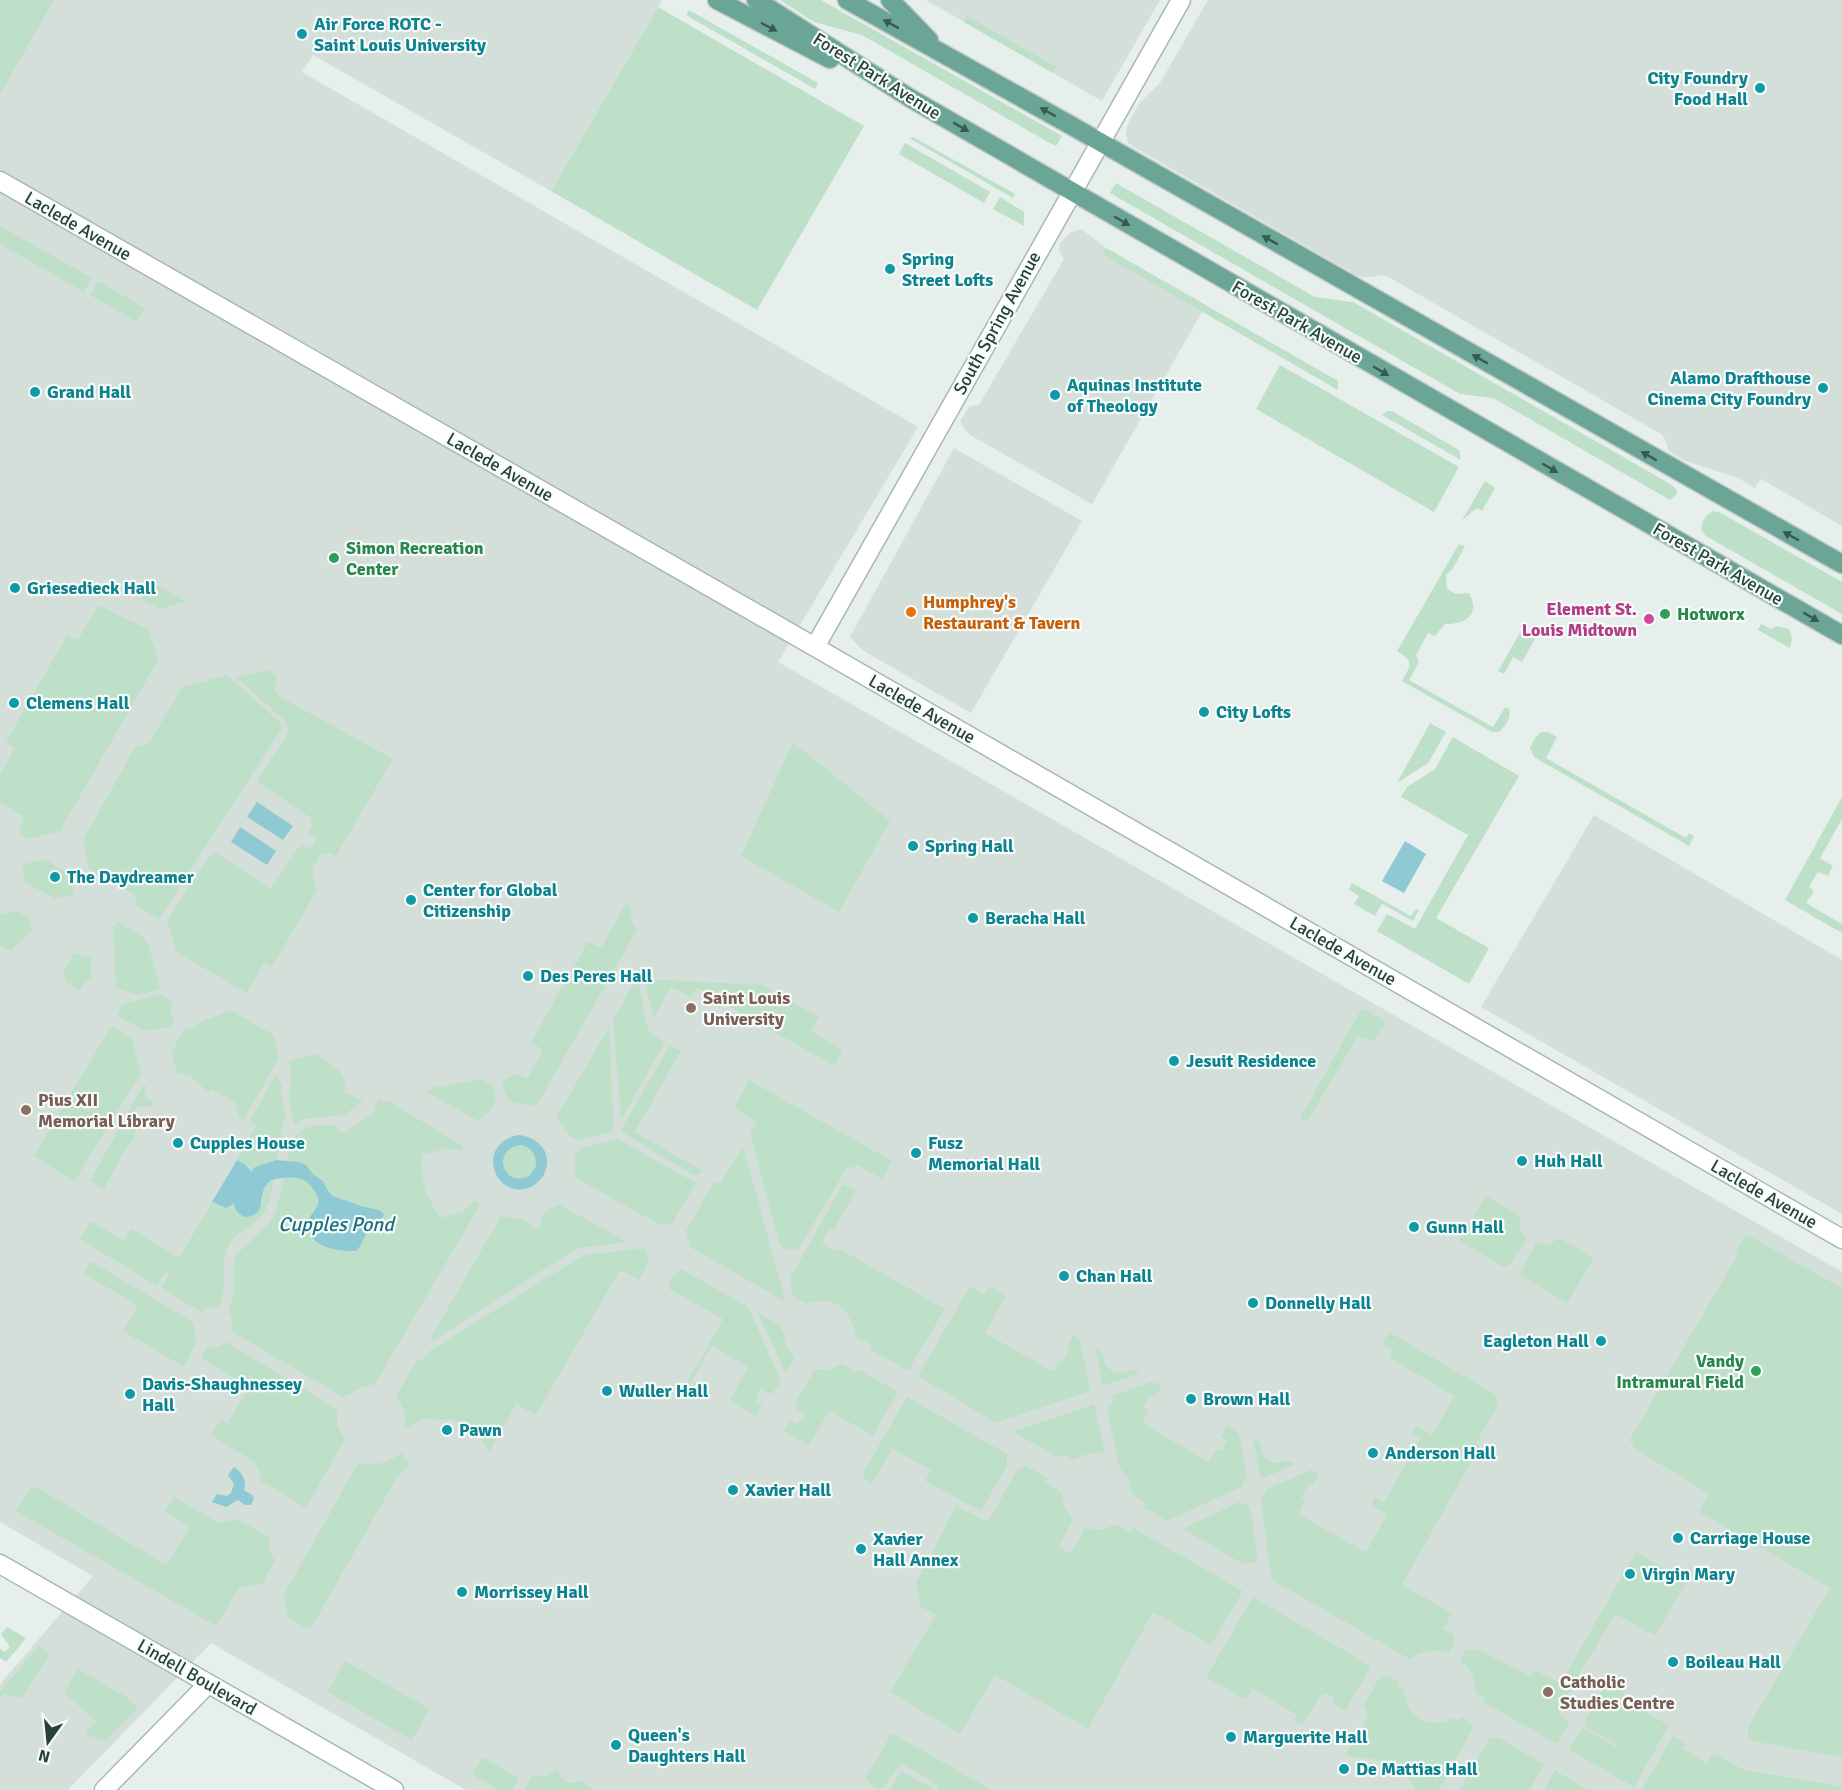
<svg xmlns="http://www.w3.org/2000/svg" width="1842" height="1790" viewBox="0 0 1842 1790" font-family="Signika,sans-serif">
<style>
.built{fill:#d4dfda}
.green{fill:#bfe0c8}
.water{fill:#8ec9d4;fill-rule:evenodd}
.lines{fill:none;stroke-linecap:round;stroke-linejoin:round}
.street-casing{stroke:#a8b8b2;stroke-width:21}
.secondary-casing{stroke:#a4bbb3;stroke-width:21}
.primary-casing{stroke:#c2cac8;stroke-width:21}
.street{stroke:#fff;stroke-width:18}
.secondary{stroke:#fff;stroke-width:18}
.primary{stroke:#6aa596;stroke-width:18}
.oneway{fill:#365b51}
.culture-dot{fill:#0f9aa8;stroke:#f7fbf9;stroke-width:2}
.leisure-dot{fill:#2e9e5b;stroke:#f7fbf9;stroke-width:2}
.food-dot{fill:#e8710a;stroke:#f7fbf9;stroke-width:2}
.hotel-dot{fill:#d1479c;stroke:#f7fbf9;stroke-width:2}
.education-dot{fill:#8d6e63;stroke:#f7fbf9;stroke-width:2}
.labels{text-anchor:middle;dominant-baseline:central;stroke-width:4.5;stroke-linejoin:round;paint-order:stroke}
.culture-label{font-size:18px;font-weight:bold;fill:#0d838f;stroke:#f7fbf9;text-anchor:start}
.street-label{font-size:18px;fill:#24423a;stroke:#f7fbf9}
.leisure-label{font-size:18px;font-weight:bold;fill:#27864d;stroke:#f7fbf9;text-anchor:start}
.food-label{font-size:18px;font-weight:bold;fill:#c56008;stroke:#f7fbf9;text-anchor:start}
.hotel-label{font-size:18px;font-weight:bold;fill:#b23c85;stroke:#f7fbf9;text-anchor:end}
.education-label{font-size:18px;font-weight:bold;fill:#785e54;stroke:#f7fbf9;text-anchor:start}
.water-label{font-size:20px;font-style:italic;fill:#1c6f80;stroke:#f7fbf9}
</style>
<rect width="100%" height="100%" fill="#e6efeb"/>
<path class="built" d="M0,0h662l-111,191 -238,-136 -11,17 616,355 -140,235 1064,610v518h-253l-31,-18 -10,18h-1082l-255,-147 -143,147h-68v-106l93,-108 -93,-54z
M926,0h234l-58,101z
M1208,0h634v526l-81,-47 -6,9 -17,-10 -55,-18 -15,-10 -3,-11 -4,-5 -269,-155 -9,-4 -19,3 -8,-3 -224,-129 -4,-3 -2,-9 1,-8 13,-24 20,-19z
M1081,229l25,19 100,57 -114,199 -122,-69 -6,-6 -4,-8 10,-15 9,-1 85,-146 -5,-8 1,-8 10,-10z
M954,448l128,73 -111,192 -109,-63 -12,-13z
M1594,815l248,145v254l-361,-207z"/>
<path class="green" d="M0,0h54l-54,94z
M780,0h41l241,136 -6,10 -8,-4 -186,-107 -48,-13z
M658,7l206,119 -107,184 -206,-119z
M689,10l129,73 -3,6 -129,-74z
M967,16l89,51 -3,6 -89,-51z
M913,137l102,57 -2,4 -104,-60z
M905,143l85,49 -6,11 -85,-49z
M1116,183l199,114 38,5 319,183 4,4 1,5 -7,6 -177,-102 -33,-4 -350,-201z
M1000,197l24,15v14l-31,-17z
M0,226l92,52 -8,14 -84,-48z
M1106,248l232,133v9l-236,-136z
M98,281l47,27 -8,14 -47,-27z
M1280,365l179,102 -25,45 -178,-103z
M1387,411h5l67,39 2,10 -79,-45z
M1485,481l10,7 -13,23 -5,-3 -15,12z
M1713,511l8,2 121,69v32l-136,-78 -5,-6c1,-9 4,-14 12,-19z
M1459,544l6,2 -13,24 -6,5 1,14 9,5 13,-1c12,21 -4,32 -24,31l-10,12 -7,-3 -12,22 3,7 -10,18 84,47 12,-20 4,2c2,10 -3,16 -10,23h-7l-90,-51 8,-15 -2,-7 -11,-8z
M151,582l35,19 -26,8 -19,-10z
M98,605l50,24 10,31 -98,171 -32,8 -9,-6 4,-17 -23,-13v-29l15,-26 -9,-6 61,-107 11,5z
M1761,624l10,5 7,-3 11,3 3,10 -2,9 -32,-18z
M1521,631l14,8 -13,23 -9,-5 -9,17 -6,-3z
M267,670l10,6 -2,13 4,7 114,63 -57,97 -6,-3 -11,3c-7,14 -9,20 -2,34l-45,77 -8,-4 -17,30 -71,-41 -7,-27 -3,-2 42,-66 8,-4 55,36 30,-45 9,5 6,-10 -8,-6 4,-6 -1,-9 -52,-35v-5l28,-43 2,-5 -4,-9 -49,-44z
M227,675l53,47 2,6 -123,191 -23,-13 -1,-11 -46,-26 -6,-29 52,-93 14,-4 33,-56z
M1430,723l16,9 -18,31 -31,20z
M1541,732h7l9,5 -11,21 140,80 3,-5 5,3 -5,10 -155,-89 -4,-9 5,-10z
M1453,737l66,39 -83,142 53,30 -20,36 -92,-53 10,-17 28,15 53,-94 -67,-38 6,-10 28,-18z
M792,744l15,9 83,68 -51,91 -98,-56z
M1842,797v22l-22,39 13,8 -5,10 -10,-4 -9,15 5,4 -8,12 36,21v9l-57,-33z
M44,859l23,13 8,22 -19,5 -30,-16 -5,-18z
M1352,883l59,33 5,-7 3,1 -6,11 -31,-17 -7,12 -21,-12 5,-8 -10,-6z
M626,903l4,3 1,12 6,12 -101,177c-27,-9 -24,6 -35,-26l15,-7 11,5 16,-29 -12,-8 57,-101 13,7z
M17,911l12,7 3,12 -21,21 -11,-6v-31z
M119,922l26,17 4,8 11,39 -1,4 -22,5 -21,-7 -3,-61z
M74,953l16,4 2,22 -9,5 -3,7 -13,-8 -4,-11z
M638,977l10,54 17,11 -44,78 -8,-101z
M643,979l119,6 57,32 -8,14 32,19 -9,16 -137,-78 -6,9 -20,-10 -17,31z
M161,994l12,8 -3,12 4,5 -4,8 -26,4 -27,-16 5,-11z
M1362,1008l24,14 -13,19 -15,-5 -51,86 -7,-4z
M230,1010l44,25 5,23 -35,61 -5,-3 -5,-14 -22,-13 -4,3 -17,-15 -14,-4 -6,-20 13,-24 8,-2 2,1 4,-5z
M111,1026l20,11 10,36 -67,109 -40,-26z
M609,1027l5,104 -35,9 -8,-3 -15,-19z
M670,1045l11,6 -46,81 66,38 -1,4 -7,1 -71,-43v-4z
M316,1054c14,10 33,18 29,38l19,9 -20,14 -40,4 -10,6 -5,-23 2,-31 -2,-10z
M276,1074l6,11 -1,10 5,21 -5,15 3,8 -8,21 -21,7 -4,5 -5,-7 -9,-5 19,-34 -6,-5z
M480,1079l12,6c8,24 2,21 -14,36l-51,-29 7,-7 5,2z
M749,1080l143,81 -10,18 -25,-14 -4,4 -5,-3 -50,84h-12l-7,-7 -29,-110 7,-11 -23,-14z
M143,1085l4,2 -3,5 1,5 8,5 -3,6c-15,-8 -24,10 -11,19l-5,7 -1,7 -5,4 -24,44 -14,-8z
M379,1100l11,2 73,44 -1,5 -20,-3 -1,3 -5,-1 -1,3 -5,-2 -1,3 -7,-1c-2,25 4,46 19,65l5,-3 2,2 4,-4 2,2 4,-4 2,2 15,-13 5,5 -105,179 -12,3 -20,10 -112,-66 2,-7 -5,-13 6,-18 -1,-28 3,-10 34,-33 6,-11 8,-34 17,2 10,6 6,10v11l20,44 19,1 9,-12v-6l8,-9 6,-14c-14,-2 -33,-6 -45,-14 -7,-3 -7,-10 -11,-15 -2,-3 -5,-4 -8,-6 -13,-10 -8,-13 -28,-14 8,-32 16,-38 48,-35l6,7 4,-1 28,-18 1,-7z
M618,1139l78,44 -24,41 -12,1 -86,-48 1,-21 6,-8z
M522,1145c11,4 14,10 14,22l-7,9c-27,13 -38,-29 -7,-31z
M743,1146l42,153 -1,2 -94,-54 -4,-16 28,-50 6,3z
M271,1179h3c-3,20 -6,35 -24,47 -8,5 -16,10 -21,19 -11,20 1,42 -11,62l-12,1 -5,4 -40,-24 8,-14 -4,-2 -8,14 -77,-47 10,-18 34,19 8,-11 47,29 33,-56 9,5 15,-6 27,1v-10z
M843,1184l13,7 -23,40 -4,-2 -7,14 14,9 2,-4 107,61 -37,62 -38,-22 2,-4 -17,-9c-4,-28 -22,-42 -49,-32l-12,-6 -4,-16 1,-6z
M1487,1196l33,20 -1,12 8,10 -19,29 -7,-1 -42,-26 26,-43z
M558,1204l70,38 -48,6 -6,2 -141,91 -3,-2 71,-123 21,3 8,4 2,5 9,-3 -1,-5 4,-7z
M1746,1234l96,54v469l-91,-16 -3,-4v-10l82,-139 -131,-76 10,-18 -77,-47 2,-3 -5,-3 109,-187 -2,-3z
M1560,1238l34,20 -27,45 -44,-26 -3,-3 16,-31 13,1z
M643,1248l3,2 2,13 -9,17 -19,-10 -84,145 -20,-11 -27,48 -13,-19 -22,-13 -31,-1 -18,11v-18l-9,-16 22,-37 4,1 6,-8 149,-93 9,-4z
M90,1261l105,62 -1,12 3,6 -13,26 -61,-36 15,-25 -55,-33z
M681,1269l67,38 31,69 1,7 -7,9 -3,2 -10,-6 -4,13 6,4 -6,11 -26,-16 18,-33 -36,-21 -30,51 -2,-2 43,-76 -54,-30c1,-11 3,-15 12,-20z
M970,1286l14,8 5,-8 17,10 -21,37 67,38 7,-11 4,1 7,-12 -3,-3 6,-11 7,4 10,52 -94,32 -78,-47z
M758,1313l25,14 -2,3 4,3 1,12 8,13 -8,16z
M1389,1332l107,63 3,8 -23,40 4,3 -78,139 50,28 -9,16 10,5 2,9 -6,10c-14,-3 -28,-4 -38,7l-137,-79 -3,-5 -10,-76 7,-12 43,-18 8,4 -6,11 -4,-1 -8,13 4,3 -7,14 68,38 21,-38 -16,-9 4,-8 9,5 36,-63 -8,-6 4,-7 16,9 23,-39 -66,-38 5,-8 -12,-6z
M226,1342l111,67v17l8,13 -39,69 -45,-27 -3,-14 -4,-5 -43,-27 10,-16 7,4 21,-36 -48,-29 6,-10 13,-2z
M1096,1349l7,4c1,17 13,24 28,16l9,5 -38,12z
M842,1364l14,8 2,-3 40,23 -26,45 -2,-3 -41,-23 -20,34 -25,-14 6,-10 6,3 10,-9 -9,-6 -1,-8 19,-32 12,1z
M1151,1382l11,3 -7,12 -5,-2 -7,12 6,4 -7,12 67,39 7,-13 4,2 7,-11 -6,-3 6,-12 12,9 8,46 -3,1 -3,6 -74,34 -23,-14 2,-4 -14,-9 -4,-15 -9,-12 -12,-61 4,-2 3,-9z
M907,1397l100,57v12l-26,45 -56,-30 6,-11 -39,-21 -20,35 -8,-5 -1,-6z
M1094,1404l11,48 -21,3 -12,5 -10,-6 -3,4 -44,-25 1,-2z
M1253,1438l8,5c0,17 13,24 27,17l8,4 -33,14h-3z
M401,1453l9,10 -14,16 -86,151 -22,-12 -5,-22 75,-133c17,4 29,0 43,-10z
M1026,1466l22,12 -3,4 17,10 2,13 9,15 -15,27 12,7 15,-26 18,2 12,-6 15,8 3,-4 110,63 -32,54 -58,-33 -65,117 -93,-54 -35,59 -70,-42 46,-77 -16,-9 -4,-23 40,-77 32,16 29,-52z
M35,1486l131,79 24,-38 -25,-15 9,-15 45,26 18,-4 32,18c-1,10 0,15 6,23l-12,23 -24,5 -23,38 -200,-115 14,-23 3,1z
M1239,1502l11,4 8,55 -15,3 -58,-34 1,-3z
M1636,1552l51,29 -32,55 -39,-22 -31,50 -27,50 12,7 -13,23 -75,-43 2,-4 -9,-4c1,-14 -4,-24 -15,-33l6,-10 10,-1 54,27 5,-6 25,14z
M1253,1597l118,69 -26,45 -12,-8v-6l-7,-4 -6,3 -18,30 -8,-5 3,-6 -44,-26 -7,11 -40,-23z
M7,1627l19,11 -20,24 -6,-4v-9l5,3 5,-5 -9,-13z
M39,1646l11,7 -25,41 -5,4 -16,-4 -4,4v-7z
M345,1661l85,48 -18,31 -85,-48z
M78,1669l50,29 10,11 -33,32 -21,-7 12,-13 -32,-28z
M1387,1676l12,6 -2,4 7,4c2,26 26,41 49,28l6,2 3,-3 8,5 3,6 -34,62h-24c-8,-19 -31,-31 -51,-32 -8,-1 -12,0 -19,-3l23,-39 -2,-8 -3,-2 15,-26 3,-3z
M1607,1681l14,8c5,15 34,28 48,36l-35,62 -65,-37 14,-22 33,19 1,-2 -32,-19 1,-2 -2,-2z
M892,1733l100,57h-54v-5l-36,-21 -6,5 -12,19h-7l-12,-9z
M1673,1736l13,7 -3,6 24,14 5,-8 3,-1 29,16 98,16v4h-200z
M1493,1737l6,1 45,26 -14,26h-71l30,-51z
M482,1757l37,21 -7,12h-13l-27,-16z
M556,1769c6,8 11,19 23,11l16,10h-71l8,-14 15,1z
M1555,1770l3,2 31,18h-45z
M901,1771l30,17 -1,2h-40z"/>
<path class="water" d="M257,802l36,24 -10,14 -36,-23z
M240,827l36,24 -9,14 -36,-23z
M1405,841l21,13 -22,39 -22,-12z
M518,1135c17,1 34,15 28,34 -2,8 -8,14 -15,18 -35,15 -58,-42 -13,-52zM522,1145c11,4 14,10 14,22l-7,9c-27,13 -38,-29 -7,-31z
M237,1160l9,5 5,7 4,-5 21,-7 23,2 7,3 7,9 10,7 5,10 5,5 28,10 18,4 5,4 -4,9c-17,3 -13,18 -24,28 -19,1 -54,-5 -47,-32 2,-5 8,-10 9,-16 1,-5 -2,-9 -4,-13 -10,-16 -27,-13 -43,-10 -3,3 -7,8 -8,12 -4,14 1,23 -19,25l-8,-6 -2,-8 -8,5 -14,-6z
M234,1467c8,6 13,13 10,23l8,5 2,3 -3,7h-6l-7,-5 -12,7 -14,-5 5,-8 10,2 4,-3 3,-9 -6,-9z"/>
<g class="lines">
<defs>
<path id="street" d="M0,181l815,466 1027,592
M815,647l366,-647"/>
<path id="secondary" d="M0,1564l394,226
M104,1790l104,-106"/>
<path id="primary" d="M717,0l113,59
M756,0l154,98 932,537
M847,0l225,126 770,438
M890,0l39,40"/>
</defs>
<use href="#street" class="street-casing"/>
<use href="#secondary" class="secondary-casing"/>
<use href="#primary" class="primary-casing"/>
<use href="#street" class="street"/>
<use href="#secondary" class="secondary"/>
<use href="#primary" class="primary"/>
</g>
<defs><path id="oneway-solid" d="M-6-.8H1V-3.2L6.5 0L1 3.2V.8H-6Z" transform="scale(1.5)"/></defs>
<g class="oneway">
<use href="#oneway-solid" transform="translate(891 24) rotate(-151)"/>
<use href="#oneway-solid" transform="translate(769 27) rotate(28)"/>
<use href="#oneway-solid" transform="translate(1048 112) rotate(-151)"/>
<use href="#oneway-solid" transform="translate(961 127) rotate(30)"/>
<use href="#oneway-solid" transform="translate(1122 221) rotate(30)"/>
<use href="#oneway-solid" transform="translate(1270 240) rotate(-150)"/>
<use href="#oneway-solid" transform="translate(1480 359) rotate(-150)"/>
<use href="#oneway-solid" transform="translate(1381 371) rotate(30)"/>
<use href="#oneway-solid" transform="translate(1649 456) rotate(-150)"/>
<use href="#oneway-solid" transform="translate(1550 468) rotate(30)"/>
<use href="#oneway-solid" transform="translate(1791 536) rotate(-151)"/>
<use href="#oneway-solid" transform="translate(1811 617) rotate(30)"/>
</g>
<g class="culture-dot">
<circle cx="302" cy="34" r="6"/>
<circle cx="1760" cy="88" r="6"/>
<circle cx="890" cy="269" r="6"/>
<circle cx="1823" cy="388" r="6"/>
<circle cx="35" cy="392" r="6"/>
<circle cx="1055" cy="395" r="6"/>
<circle cx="15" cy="588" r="6"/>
<circle cx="14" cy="703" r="6"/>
<circle cx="1204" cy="712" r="6"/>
<circle cx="913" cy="846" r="6"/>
<circle cx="55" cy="877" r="6"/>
<circle cx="411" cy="900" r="6"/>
<circle cx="973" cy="918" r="6"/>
<circle cx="528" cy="976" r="6"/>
<circle cx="1174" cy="1061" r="6"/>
<circle cx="178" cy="1143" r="6"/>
<circle cx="916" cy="1153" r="6"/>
<circle cx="1522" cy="1161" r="6"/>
<circle cx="1414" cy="1227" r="6"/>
<circle cx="1064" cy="1276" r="6"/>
<circle cx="1253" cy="1303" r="6"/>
<circle cx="1601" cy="1341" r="6"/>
<circle cx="607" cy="1391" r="6"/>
<circle cx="130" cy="1394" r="6"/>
<circle cx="1191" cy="1399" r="6"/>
<circle cx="447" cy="1430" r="6"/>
<circle cx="1373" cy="1453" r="6"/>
<circle cx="733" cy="1490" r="6"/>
<circle cx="1678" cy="1538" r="6"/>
<circle cx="861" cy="1549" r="6"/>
<circle cx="1630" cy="1574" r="6"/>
<circle cx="462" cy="1592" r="6"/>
<circle cx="1673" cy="1662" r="6"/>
<circle cx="1231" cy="1737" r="6"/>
<circle cx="616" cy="1745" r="6"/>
<circle cx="1344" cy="1769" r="6"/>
</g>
<g class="leisure-dot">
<circle cx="334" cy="558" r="6"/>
<circle cx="1665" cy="614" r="6"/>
<circle cx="1756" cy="1371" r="6"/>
</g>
<circle class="food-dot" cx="911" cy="612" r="6"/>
<circle class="hotel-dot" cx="1649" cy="619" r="6"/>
<g class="education-dot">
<circle cx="691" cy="1008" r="6"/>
<circle cx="26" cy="1110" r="6"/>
<circle cx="1548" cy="1692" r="6"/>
</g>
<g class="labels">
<g class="culture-label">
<text x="314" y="24">Air Force ROTC -<tspan x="314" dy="21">Saint Louis University</tspan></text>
<text x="1748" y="78" text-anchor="end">City Foundry<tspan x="1748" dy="21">Food Hall</tspan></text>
<text x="902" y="259">Spring<tspan x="902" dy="21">Street Lofts</tspan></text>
<text x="1811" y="378" text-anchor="end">Alamo Drafthouse<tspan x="1811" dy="21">Cinema City Foundry</tspan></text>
<text x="1067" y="385">Aquinas Institute<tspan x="1067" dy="21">of Theology</tspan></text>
<text x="47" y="392">Grand Hall</text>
<text x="27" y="588">Griesedieck Hall</text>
<text x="26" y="703">Clemens Hall</text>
<text x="1216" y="712">City Lofts</text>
<text x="925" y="846">Spring Hall</text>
<text x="67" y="877">The Daydreamer</text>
<text x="423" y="890">Center for Global<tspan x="423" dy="21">Citizenship</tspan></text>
<text x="985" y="918">Beracha Hall</text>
<text x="540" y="976">Des Peres Hall</text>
<text x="1186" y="1061">Jesuit Residence</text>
<text x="190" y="1143">Cupples House</text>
<text x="928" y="1143">Fusz<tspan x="928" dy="21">Memorial Hall</tspan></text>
<text x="1534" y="1161">Huh Hall</text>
<text x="1426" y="1227">Gunn Hall</text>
<text x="1076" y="1276">Chan Hall</text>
<text x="1265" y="1303">Donnelly Hall</text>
<text x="1589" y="1341" text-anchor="end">Eagleton Hall</text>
<text x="142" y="1384">Davis-Shaughnessey<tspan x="142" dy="21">Hall</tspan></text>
<text x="619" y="1391">Wuller Hall</text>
<text x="1203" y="1399">Brown Hall</text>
<text x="459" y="1430">Pawn</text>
<text x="1385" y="1453">Anderson Hall</text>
<text x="745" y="1490">Xavier Hall</text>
<text x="1690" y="1538">Carriage House</text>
<text x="873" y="1539">Xavier<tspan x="873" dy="21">Hall Annex</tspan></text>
<text x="1642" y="1574">Virgin Mary</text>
<text x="474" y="1592">Morrissey Hall</text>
<text x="1685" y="1662">Boileau Hall</text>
<text x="628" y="1735">Queen's<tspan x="628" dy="21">Daughters Hall</tspan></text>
<text x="1243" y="1737">Marguerite Hall</text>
<text x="1356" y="1769">De Mattias Hall</text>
</g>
<g class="street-label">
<text transform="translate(877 76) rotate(32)">Forest Park Avenue</text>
<text transform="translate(78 226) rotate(30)">Laclede Avenue</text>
<text transform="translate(1297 322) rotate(30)">Forest Park Avenue</text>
<text transform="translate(997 323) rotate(-61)">South Spring Avenue</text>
<text transform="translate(500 467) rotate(30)">Laclede Avenue</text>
<text transform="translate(1718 564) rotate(30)">Forest Park Avenue</text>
<text transform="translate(922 709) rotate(30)">Laclede Avenue</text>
<text transform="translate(1343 951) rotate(30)">Laclede Avenue</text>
<text transform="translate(1764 1194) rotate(30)">Laclede Avenue</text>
<text transform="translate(197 1677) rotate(30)">Lindell Boulevard</text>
</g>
<g class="leisure-label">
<text x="346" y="548">Simon Recreation<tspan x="346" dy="21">Center</tspan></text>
<text x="1677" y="614">Hotworx</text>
<text x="1744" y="1361" text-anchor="end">Vandy<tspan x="1744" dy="21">Intramural Field</tspan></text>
</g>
<g class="food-label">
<text x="923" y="602">Humphrey's<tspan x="923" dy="21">Restaurant &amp; Tavern</tspan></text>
</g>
<g class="hotel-label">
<text x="1637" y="609">Element St.<tspan x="1637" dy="21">Louis Midtown</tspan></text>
</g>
<g class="education-label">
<text x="703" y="998">Saint Louis<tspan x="703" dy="21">University</tspan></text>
<text x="38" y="1100">Pius XII<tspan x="38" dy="21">Memorial Library</tspan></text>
<text x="1560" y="1682">Catholic<tspan x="1560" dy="21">Studies Centre</tspan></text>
</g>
<g class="water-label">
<text x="336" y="1224">Cupples Pond</text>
</g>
</g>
<g transform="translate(48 1742) rotate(195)" stroke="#f7fbf9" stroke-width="4.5" paint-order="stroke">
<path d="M0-4.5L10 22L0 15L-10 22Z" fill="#24423a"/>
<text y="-9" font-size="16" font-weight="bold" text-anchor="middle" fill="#24423a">N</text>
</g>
</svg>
